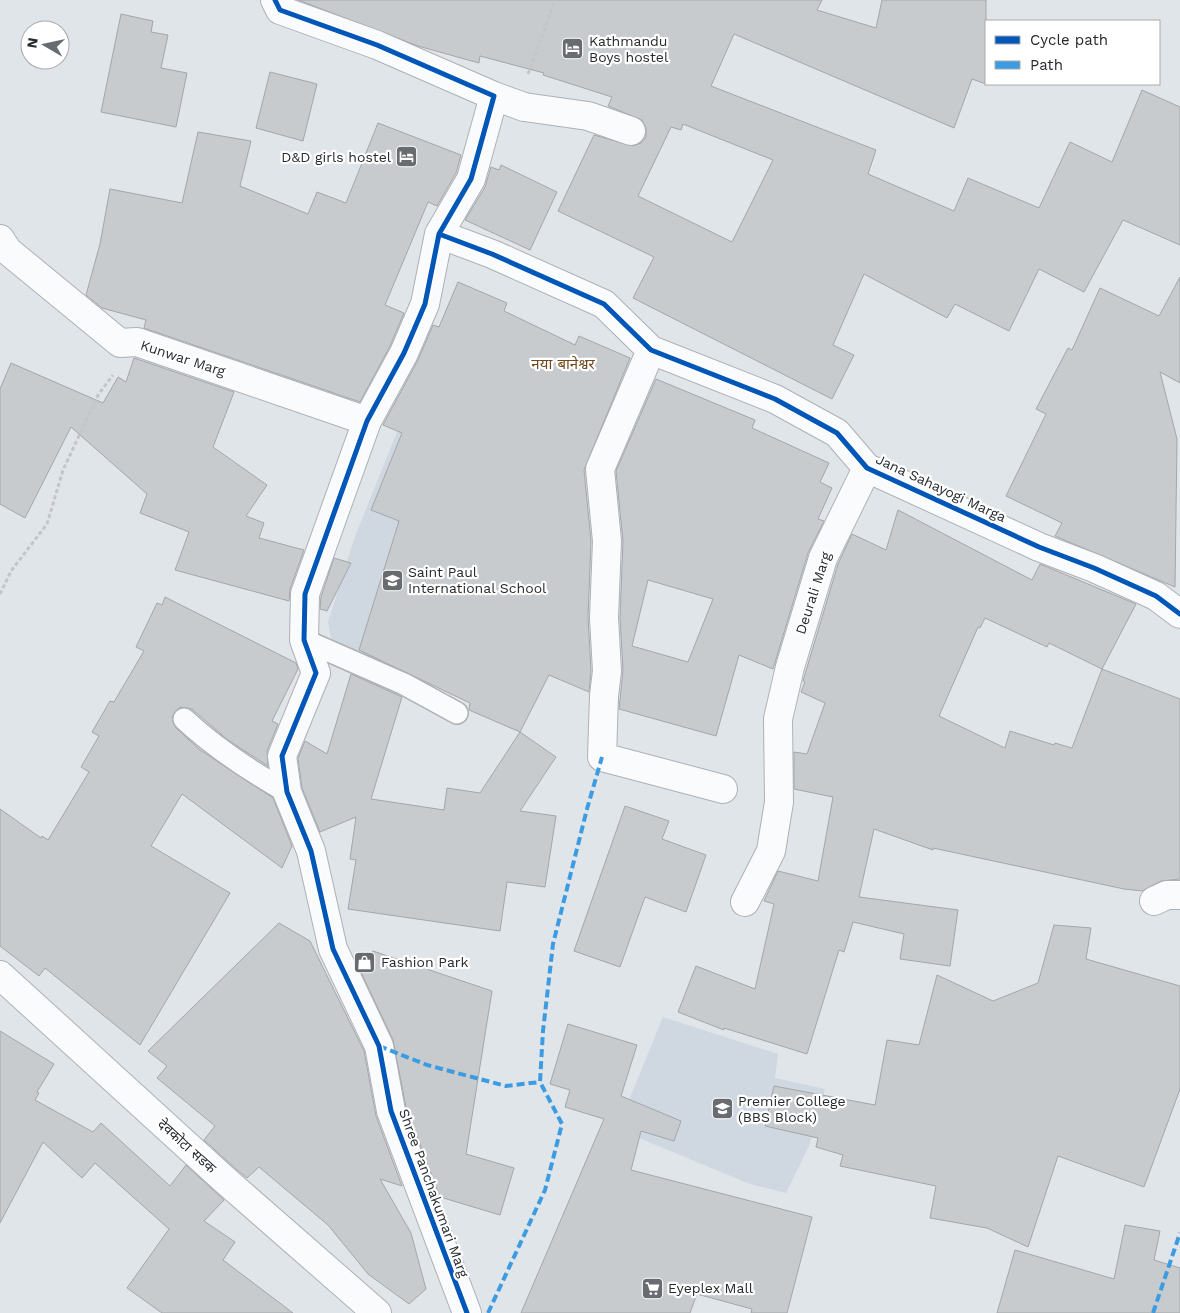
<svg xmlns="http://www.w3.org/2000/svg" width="1180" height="1313" viewBox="0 0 1180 1313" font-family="'Work Sans','Noto Sans Devanagari',sans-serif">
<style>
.built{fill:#cfd8e1}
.building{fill:#c7cbce;stroke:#a3a6aa;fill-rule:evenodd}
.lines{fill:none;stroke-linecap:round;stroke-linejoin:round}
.service-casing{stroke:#adb1b5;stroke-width:24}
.minor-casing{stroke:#adb1b5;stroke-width:30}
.secondary-casing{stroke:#adb1b5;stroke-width:30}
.path{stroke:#c4c5c8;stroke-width:3;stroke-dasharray:4 2.5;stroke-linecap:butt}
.service{stroke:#fafbfc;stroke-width:21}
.minor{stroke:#fafbfc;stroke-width:28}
.secondary{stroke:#fafbfc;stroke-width:28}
.quiet{stroke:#3d9ce1;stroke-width:4;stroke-dasharray:8 4;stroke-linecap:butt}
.cycleway-casing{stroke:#fff;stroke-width:8}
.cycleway{stroke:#0057b8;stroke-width:5}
.labels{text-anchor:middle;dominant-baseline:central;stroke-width:4.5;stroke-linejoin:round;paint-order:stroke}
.poi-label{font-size:14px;fill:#272a2d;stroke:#fff;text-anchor:start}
.street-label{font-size:14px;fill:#272a2d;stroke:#fff}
.neighbourhood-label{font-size:15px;fill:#6f481b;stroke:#fff}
</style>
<rect width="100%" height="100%" fill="#e0e5ea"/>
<path class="built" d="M401,422l79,87 -85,165 -62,-25 -5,-27 26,-83z
M663,1017l115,37 -3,24 50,11 -16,57 -23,47 -36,-9 -133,-55z"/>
<path class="building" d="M298,0h524l-5,10 59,18 6,-28h104v84l-14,-5 -18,49 -220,-94 -23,52 165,64 -8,24 86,37 14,-33 71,30 31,-66 42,20 30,-72 38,17v138l-57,-25 -39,72 -45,-23 -30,62 -54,-27 -8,14 -83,-44 -31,71 21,10 -22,44 -199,-101 21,-41 -96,-46 36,-76 39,11 8,-3 5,-6v-9l-4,-8 -34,-14 4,-9 -69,-22 1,-2 -64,-17 -1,7 -61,-17zM683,124l90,36 -41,82 -94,-46 33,-69 10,3z
M121,14l32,7 -2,11 17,3 -7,33 26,5 -11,54 -75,-15z
M270,72l47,12 -14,57 -47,-13z
M378,123l83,32 -5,18 -19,33 -9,-4 -43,103 19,8 -14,33 -30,56 -216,-74 2,-8 -44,-12 -16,-13 14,-51 10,-55 72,14 16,-71 53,9 -11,45 68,28 9,-22 29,11z
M501,165l56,27 -27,58 -65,-30 20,-33 6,-20 8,3z
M1180,277v106l-20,-11 17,67 -2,148 -120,-51 7,-13 -56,-27 40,-82 -10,-5 32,-61 4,2 28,-62 59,28z
M458,282l49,21 -3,8 71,34 4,-9 51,22 -46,112 7,71 -3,76 3,54 -2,21 -40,-17 -29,57 -51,-22 1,-7 -111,-53 40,-129 -28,-11 31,-77 -19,-8 35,-65 15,-35 6,2z
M134,358l100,34 -21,55 54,38 -21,31 18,7 -5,15 45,12 -14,39 -1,12 -114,-31 14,-38 -49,-19 7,-19 -76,-67 -46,91 -25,-14v-115l11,-26 92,40 15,-26 8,5z
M656,379l99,41 -3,8 77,35 -9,19 12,6 -14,31 6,2 -16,32 -35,116 -34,-14 -23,81 -97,-27 4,-39 -3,-52 3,-77 -7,-70zM648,580l65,19 -25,63 -56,-16z
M898,510l134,70 8,-16 96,40 -34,65 78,30v180l-19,2 -19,10 -18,-2 -191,-41v2l-59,-21 -15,68 99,13 -8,56 -50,-7 4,-25 -51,-12 -9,30 -5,-2 -32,104 -83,-26v2l-46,-18 18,-46 59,23 19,-85 -10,-3 14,-30 40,10 15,-84 -39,-8v-37l13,2 18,-51 -24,-11 4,-10 -2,-1 35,-117 14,-30 34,16zM985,618l62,29 2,-4 53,26 -30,79 -17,-5 -1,2 -44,-14 -5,17 -66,-32 39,-89 2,1z
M334,558l17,5 -24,48 -7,-2 1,-12z
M165,597l131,66 2,6 -26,52 6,3 -11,27 1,15 -40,-26 -36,-31 -12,-2 -8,10 4,11 24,22 73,48 19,48 -10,22 -100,-74 -31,52 79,47 -90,152 -95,-77 -6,8 -39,-30v-137l41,29 1,-2 6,4 41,-68 -8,-5 18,-31 -7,-4 18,-31 4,1 30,-51 -8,-4 21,-44 5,2z
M351,674l51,23 -31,102 73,11 3,-22 33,5 40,-61 36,25 -36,54 36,5 -11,71 -38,-5 -7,49 -152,-22 8,-49 -6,-1 6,-42 -36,15 -18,-44 -4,-30 7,-17 22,13z
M625,806l44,15 -7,18 44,16 -20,57 -41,-15 -25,70 -46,-16z
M279,923l31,18 54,110 12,65 26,70 -22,-7 31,54 15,56 -17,15 -41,-30 -40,-49 -69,-58 -12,11 -11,-9 -32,-29 11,-14 -58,-48 10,-12 -19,-15z
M1054,925l37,3 -5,31 94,27v103l-36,98 -86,-31 -30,91 -41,-19 -57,-10 6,-32 -96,-20 3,-11 -27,-8 2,-9 -53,-12 9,-40 101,19 12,-65 32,5 18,-70 56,26 45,-18z
M373,951l119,40 -26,163 48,14 -14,47 -60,-18 -34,-90 -13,-67 -33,-70z
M568,1024l69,21 -16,51 60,25 -7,20 -33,-10 -10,39 181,47 -25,96h-36l1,-4 -55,-15 -7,19h-169l83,-194 -39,-12 5,-17 -20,-6z
M0,1031l54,33 -17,28 2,1 -4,7 58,32 8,-9 69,63 16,-21 38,35 -20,21 31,21 -12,18 70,53h-131l-35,-25 42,-59 -74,-66 -13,15 -39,-36 -43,81z
M1125,1225l35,6 -6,29 26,8v45h-183l18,-63 99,29z"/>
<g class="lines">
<defs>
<path id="service" d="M304,640l100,44 53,29
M184,719c32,30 66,52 103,73"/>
<path id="minor" d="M275,0l5,10 97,35 117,51 -23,83 -32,55 -14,70 -21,49 -37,68 -62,173 -1,46 12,33 -34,83 5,36 24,59 22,98 46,97 12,65 76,202
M494,96l30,11 64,9 43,15
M439,234l53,20 112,50 47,46 124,49 62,34 30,35 172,79 55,21 62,28 24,18
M0,239l8,12 112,92 17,-1 230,79
M651,350l-51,119 7,72 -3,77 3,53 -3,25 -2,61 121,32
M1154,901l13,-6h13
M745,902l26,-51 8,-49 -1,-83 12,-52 33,-109 44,-90"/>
<path id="secondary" d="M0,975l226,206 151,132"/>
</defs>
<use href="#service" class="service-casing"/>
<use href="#minor" class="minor-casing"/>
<use href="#secondary" class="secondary-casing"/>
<path class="path" d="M528,74l27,-74
M0,594l11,-23 36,-47 16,-54 35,-75 15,-20"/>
<use href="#service" class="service"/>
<use href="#minor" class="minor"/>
<use href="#secondary" class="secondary"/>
<path class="quiet" d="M379,1046l48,19 79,21 34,-4
M488,1313l57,-123 17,-66 -22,-42 3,-51 10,-87 34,-135 15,-52
M1153,1313l27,-80"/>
<defs>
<path id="cycleway" d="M275,0l5,10 97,35 117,51 -23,83 -32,55 -14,70 -21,49 -37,68 -62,173 -1,46 12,33 -34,83 5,36 24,59 22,98 46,97 12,65 76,202
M439,234l53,20 112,50 47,46 124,49 62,34 30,35 172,79 55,21 62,28 24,18"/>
</defs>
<use href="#cycleway" class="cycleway-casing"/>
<use href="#cycleway" class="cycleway"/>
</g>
<defs>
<symbol id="hotel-square" viewBox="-11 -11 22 22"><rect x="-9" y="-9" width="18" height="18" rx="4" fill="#686b6f" stroke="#fff"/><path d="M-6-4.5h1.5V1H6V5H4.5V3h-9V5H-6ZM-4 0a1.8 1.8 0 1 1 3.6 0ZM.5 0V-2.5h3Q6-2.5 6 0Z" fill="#fff"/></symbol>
<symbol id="school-square" viewBox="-11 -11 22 22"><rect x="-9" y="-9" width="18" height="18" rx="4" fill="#686b6f" stroke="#fff"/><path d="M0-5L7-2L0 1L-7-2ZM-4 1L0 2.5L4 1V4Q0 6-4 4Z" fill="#fff"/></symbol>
<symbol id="shop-square" viewBox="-11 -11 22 22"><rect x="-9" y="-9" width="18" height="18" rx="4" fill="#686b6f" stroke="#fff"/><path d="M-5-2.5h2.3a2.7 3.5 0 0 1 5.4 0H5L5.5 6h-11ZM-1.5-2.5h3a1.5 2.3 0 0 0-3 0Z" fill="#fff"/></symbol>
<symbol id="university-square" viewBox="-11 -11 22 22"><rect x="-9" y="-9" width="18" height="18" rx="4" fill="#686b6f" stroke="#fff"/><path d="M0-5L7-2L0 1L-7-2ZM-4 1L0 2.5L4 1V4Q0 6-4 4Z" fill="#fff"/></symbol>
<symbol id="supermarket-square" viewBox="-11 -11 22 22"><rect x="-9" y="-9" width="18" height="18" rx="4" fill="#686b6f" stroke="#fff"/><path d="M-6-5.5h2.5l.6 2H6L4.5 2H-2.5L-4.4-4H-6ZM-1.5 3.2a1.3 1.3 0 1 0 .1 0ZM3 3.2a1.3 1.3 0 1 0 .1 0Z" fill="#fff"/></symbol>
</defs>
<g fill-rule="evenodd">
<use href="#hotel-square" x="560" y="36" width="25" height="25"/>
<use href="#hotel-square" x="394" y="144" width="25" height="25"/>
<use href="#school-square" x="380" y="568" width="25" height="25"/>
<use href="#shop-square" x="352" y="950" width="25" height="25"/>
<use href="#university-square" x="710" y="1096" width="25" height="25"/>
<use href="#supermarket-square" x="640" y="1276" width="25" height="25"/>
</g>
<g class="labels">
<g class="poi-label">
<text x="589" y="41">Kathmandu<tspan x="589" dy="16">Boys hostel</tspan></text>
<text x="391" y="157" text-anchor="end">D&amp;D girls hostel</text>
<text x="408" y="572">Saint Paul<tspan x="408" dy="16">International School</tspan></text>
<text x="381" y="962">Fashion Park</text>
<text x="738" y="1101">Premier College<tspan x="738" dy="16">(BBS Block)</tspan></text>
<text x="668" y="1288">Eyeplex Mall</text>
</g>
<g class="street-label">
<text transform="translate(183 358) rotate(18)">Kunwar Marg</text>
<text transform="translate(941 488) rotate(25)">Jana Sahayogi Marga</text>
<text transform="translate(813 593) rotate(-72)">Deurali Marg</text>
<text transform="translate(187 1146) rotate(42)">देवकोटा सडक</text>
<text transform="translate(434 1193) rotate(70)">Shree Panchakumari Marg</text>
</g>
<g class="neighbourhood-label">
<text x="563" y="364">नया बानेश्वर</text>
</g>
</g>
<rect x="985" y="20" width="175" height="65" fill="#ffffff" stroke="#a9aaab"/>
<rect x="995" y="36" width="25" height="8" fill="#0057b8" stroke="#a9aaab"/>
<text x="1030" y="45" font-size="15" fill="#272a2d">Cycle path</text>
<rect x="995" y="61" width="25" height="8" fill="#3d9ce1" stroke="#a9aaab"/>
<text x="1030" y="70" font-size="15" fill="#272a2d">Path</text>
<g transform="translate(45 45) rotate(279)"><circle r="24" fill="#ffffff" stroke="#a9aaab"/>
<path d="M0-4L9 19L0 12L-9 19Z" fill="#686b6f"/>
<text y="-8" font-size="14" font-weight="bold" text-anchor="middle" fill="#272a2d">N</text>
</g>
</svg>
